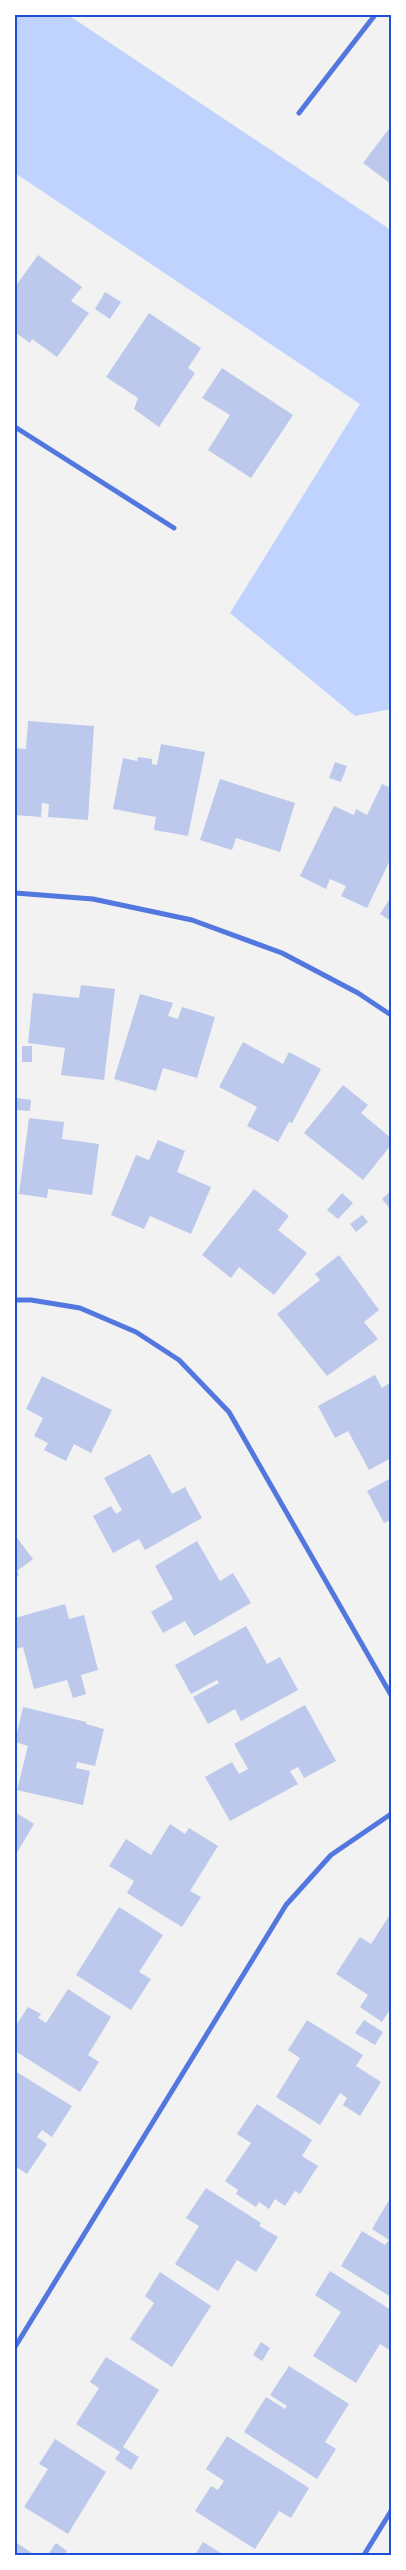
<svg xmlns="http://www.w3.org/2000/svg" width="406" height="2570" viewBox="0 0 406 2570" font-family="Barlow,sans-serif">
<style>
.water{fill:#bfd3fe}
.building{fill:#bdc9ec}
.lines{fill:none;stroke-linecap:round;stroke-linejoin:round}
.minor{stroke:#5277de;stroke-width:5}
.neatline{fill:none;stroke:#1d4ed8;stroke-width:2}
</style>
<rect width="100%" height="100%" fill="#f2f2f2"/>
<path class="water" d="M15,15h53l323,215v479l-36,7 -125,-103 130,-209 -345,-231z"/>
<path class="building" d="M391,126v58l-28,-21z
M38,255l44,32 -11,14 18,12 -32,44 -25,-18 -2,4 -15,-11v-45z
M105,292l16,10 -11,17 -15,-10z
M149,313l52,35 -13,20 7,5 -36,54 -25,-18 4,-11 -32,-21z
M222,368l71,47 -42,63 -43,-28 22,-35 -28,-17z
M28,721l66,5 -6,94 -40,-3 1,-13 -7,-1 -1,14 -26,-2v-67l11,1z
M161,744l44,8 -17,84 -34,-6 2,-13 -43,-8 10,-51 14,3 1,-4 14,2v5l5,1z
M335,762l12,4 -6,16 -12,-4z
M220,779l75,24 -15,49 -44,-14 -4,12 -32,-10z
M382,784l9,4v70l-24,50 -26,-12 5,-10 -16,-7 -4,10 -26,-13 34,-70 20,9 2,-6 11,6z
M391,897v24l-11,-7z
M81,985l34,4 -11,91 -43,-5 4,-27 -37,-5 5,-50 46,5z
M140,994l33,9 -5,13 10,3 4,-12 33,10 -18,61 -34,-10 -7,23 -42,-12z
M243,1042l40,22 6,-12 32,17 -29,54 -3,-1 -11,20 -31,-16 10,-19 -38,-20z
M22,1046h10v16h-10z
M343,1085l25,20 -7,8 30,25v7l-28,35 -59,-47z
M17,1098l14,2 -1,11 -14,-1z
M29,1118l35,4 -2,17 37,5 -7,51 -44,-6 -1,9 -28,-4z
M158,1140l27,11 -8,21 34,15 -20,47 -41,-18 -6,13 -33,-14 25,-60 13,5z
M254,1189l35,27 -11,14 29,23 -33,42 -35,-28 -8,11 -29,-23z
M391,1191v19l-9,-11z
M342,1193l11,10 -15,16 -11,-9z
M362,1215l6,7 -12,10 -6,-8z
M339,1255l40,55 -15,12 14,17 -51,37 -50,-62 43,-34 -5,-6z
M375,1375l7,13 9,-6v76l-22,12 -21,-39 -13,7 -17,-32z
M42,1376l70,34 -21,43 -17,-9 -8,17 -22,-11 4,-7 -14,-7 9,-18 -17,-9z
M150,1454l22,40 13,-7 17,31 -57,32 -6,-11 -26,14 -20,-37 18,-10 5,8 6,-4 -18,-32z
M391,1478v42l-7,3 -17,-32z
M15,1535l18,24 -16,12 2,4 -4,3z
M197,1541l23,40 13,-8 18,30 -57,33 -9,-15 -22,12 -12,-21 22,-13 -18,-33z
M65,1604l4,15 15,-4 14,55 -17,5 5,19 -13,4 -6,-18 -33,9 -11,-42 -8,2v-31z
M246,1626l21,38 13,-7 18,33 -57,31 -6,-12 -27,15 -15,-27 26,-14 -2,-3 -26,14 -16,-29z
M305,1705l31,56 -32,17 -6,-11 -8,4 8,13 -68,37 -25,-44 27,-15 7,12 9,-5 -14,-25z
M23,1707l63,15v2l18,5 -9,37 -18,-4 -1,6 14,3 -7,34 -66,-15 11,-44 -13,-4z
M15,1812l19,12 -19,32z
M170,1824l15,10 4,-6 29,18 -28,45 11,6 -19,30 -55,-34 7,-12 -25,-15 17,-27 25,16z
M119,1907l44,28 -24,37 12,7 -20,31 -55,-35z
M391,1913v95l-9,14 -22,-15 8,-12 -32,-21 24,-37 11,7z
M68,1989l43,28 -23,38 11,7 -19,30 -65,-41v-24l13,-20 13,7 -3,4 8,5z
M307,2020l56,35 -7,11 25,16 -21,34 -17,-11 4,-7 -7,-5 -20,32 -44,-28 24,-39 -12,-8z
M364,2020l19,12 -8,13 -20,-12z
M15,2071l57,35 -20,31 -10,-7 -5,7 10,7 -20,30 -12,-8z
M257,2104l55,36 -10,16 16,10 -18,28 -5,-3 -10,15 -10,-7 -6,10 -10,-7 -3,5 -20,-13 2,-4 -13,-9 26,-38 -14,-9z
M206,2188l55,35 -2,3 19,11 -22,35 -19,-12 -19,31 -43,-27 24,-38 -13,-8z
M389,2200l2,1v96l-50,-31 21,-35 23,14 4,-5 -17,-11z
M330,2271l61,39v41l-11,-7 -24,39 -43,-27 28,-44 -26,-17z
M160,2272l51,34 -39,61 -42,-28 24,-36 -9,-7z
M261,2342l9,6 -8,13 -9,-6z
M106,2357l53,33 -36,57 16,10 -8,13 -16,-11 5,-7 -44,-28 23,-36 -9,-6z
M289,2366l60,38 -24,38 11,7 -19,30 -73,-47 22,-35 19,12 2,-3 -17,-11z
M227,2436l82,52 -18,30 -12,-7 -24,38 -60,-38 16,-25 7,4 6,-9 -18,-12z
M55,2439l51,33 -38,62 -44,-27 24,-38 -9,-5z
M203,2542l21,13h-29z
M17,2543l18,12h-20z
M56,2543l11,8 -3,4 -15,-2z"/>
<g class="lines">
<path class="minor" d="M299,113l76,-98
M15,427l159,101
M15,893l78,6 99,21 90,33 76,40 33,22
M15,1300h16l49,8 56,24 43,28 50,52 162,283
M15,2347l271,-442 45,-50 60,-41
M364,2555l27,-44"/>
</g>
<rect width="406" height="2570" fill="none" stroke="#ffffff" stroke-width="32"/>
<rect x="16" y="16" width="374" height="2538" class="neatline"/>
</svg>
